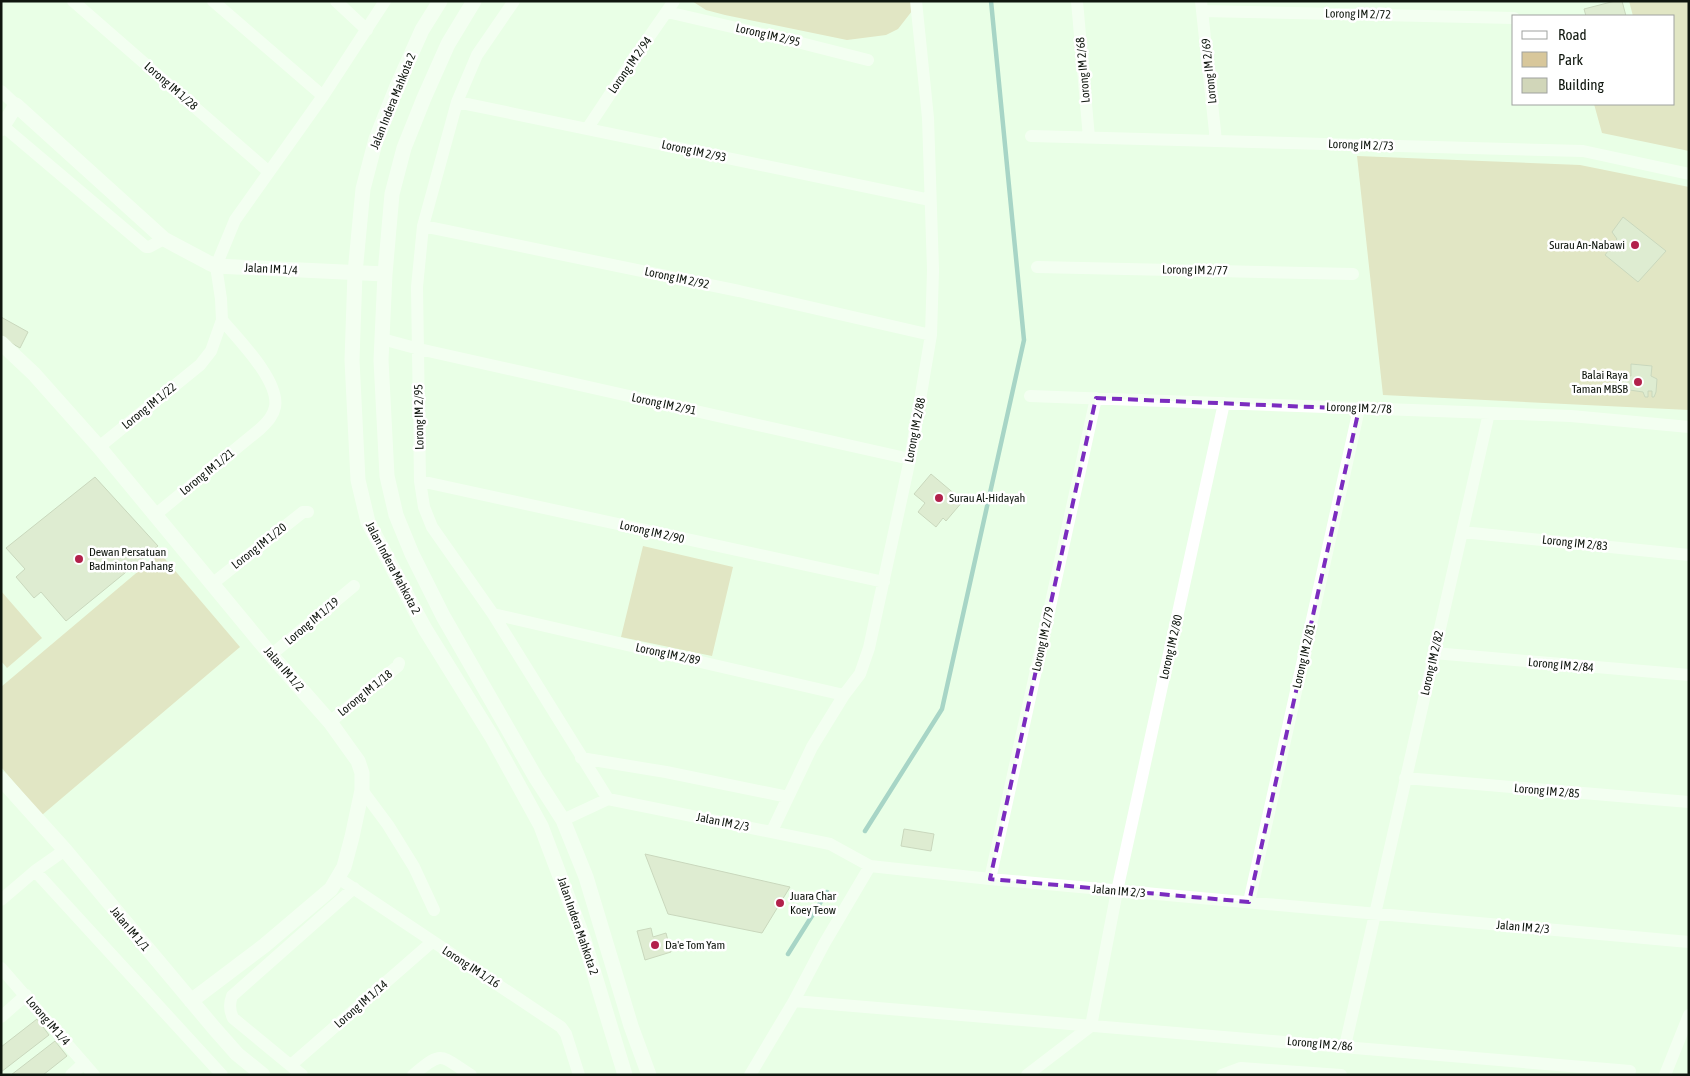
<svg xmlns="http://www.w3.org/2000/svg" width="1690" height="1076" viewBox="0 0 1690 1076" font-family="'Asap Condensed',sans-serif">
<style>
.green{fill:#d8c79b}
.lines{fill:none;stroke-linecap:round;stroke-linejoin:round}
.stream{stroke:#57a2a0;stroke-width:4.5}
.building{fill:#d1d6b9;stroke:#a2a78b}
.minor{stroke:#fff;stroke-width:12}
.tertiary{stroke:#fff;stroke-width:15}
.marked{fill:none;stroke:#7b2cbf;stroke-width:4;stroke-dasharray:10 6;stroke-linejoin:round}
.poi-dot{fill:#b2214b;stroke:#fff;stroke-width:2}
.labels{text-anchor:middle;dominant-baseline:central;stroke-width:5;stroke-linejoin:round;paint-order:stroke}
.street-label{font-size:12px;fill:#0f160e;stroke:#fff}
.poi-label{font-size:12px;fill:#0f160e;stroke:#fff;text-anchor:start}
</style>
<rect width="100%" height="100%" fill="#e9ffe6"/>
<path class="green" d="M692,1h219l1,10 -14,18 -12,6 -39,5 -122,-25 -19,-5z
M1629,1h60v150l-87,-18 -8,-29h80v-88h-41z
M1357,156l223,9 109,22v223l-306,-15z
M643,546l90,21 -21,89 -91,-19z
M160,553l80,94 -198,168 -41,-48v-80z
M1,591l41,47 -35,30 -6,-7z"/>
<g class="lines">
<path class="stream" d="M865,831l77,-122 82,-369 -33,-339
M788,954l39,-62"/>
</g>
<path class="building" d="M1615,1h7l4,15h-40l-2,-7z
M1623,217l43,34 -28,31 -33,-27 12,-16 -5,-7z
M1,317l27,15 -8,16 -19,-11z
M1631,364l21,2 -1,10 6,3 -1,13 -2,5h-2v-6h-4v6h-3l-2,-5 -20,-3v-3l-4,-1 1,-9 3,1 1,-2 7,1z
M931,474l32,27 -17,20 -3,-3 -7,9 -18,-15 7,-9 -11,-9z
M95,477l63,69 -92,75 -25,-29 -7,6 -18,-21 9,-8 -19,-21z
M904,829l30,5 -3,17 -30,-5z
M645,854l145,33 -28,46 -94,-19z
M651,928l2,9 13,-4 5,19 -26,8 -8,-29z
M37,1019l12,16 -48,37v-25z
M55,1041l12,15 -24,19h-32z"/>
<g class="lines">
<path class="minor" d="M73,1l196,171
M213,1l110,95
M336,1l31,29
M514,1l-37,54 -20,47 -34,124 -6,61 3,194 4,26 8,20 61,87 115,185
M1077,1l12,137
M1201,1l15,140
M1202,11l312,7
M667,12l130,30 71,18
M1,91l15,14
M457,102l473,98
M3,126l143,121h3l15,-8
M587,129l39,-59 48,-69
M1031,136l552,15 106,23
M423,226l316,65 192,44
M1037,267l316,7
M382,339l37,10 491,110
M1030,396l541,20 118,11
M99,447l101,-82 11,-14 11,-31 -1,-21 -5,-33 19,-46 88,-124 62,-95
M420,481l464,101
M155,515l105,-86c6,-6 13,-12 15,-22 5,-26 -37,-68 -53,-87
M1462,532l227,23
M212,584l91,-72h5
M493,614l351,81
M1434,653l255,22
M271,655l83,-69
M330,722l68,-56 1,-3
M581,758l85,14 122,25
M1405,778l284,24
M362,790l26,35 26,42 20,43
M563,820l45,-21 222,45 40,22 120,13 699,63
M772,831l40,-84 32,-52 16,-21 9,-26 41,-189 21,-124 2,-65 -5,-152 -12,-117
M35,871l187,204
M338,878l223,149 5,7 13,41
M990,879l106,-481
M1,900l34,-29 30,-21
M1249,902l110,-493
M1,968l93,107
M794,1001l836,70
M1,1017l25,-22
M1091,1026l26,-135 107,-488
M1345,1046l144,-633
M291,1065l141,-123
M71,1075l13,-12
M302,1075l-69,-57c-4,-8 -4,-14 -1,-22l122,-108
M413,1075c30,-25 26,-20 58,0
M750,1075l44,-74 30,-57 46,-78
M1027,1075l64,-49
M1222,1075l19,-7 100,7
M1665,1075l24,-60"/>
<path class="tertiary" d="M440,1l-18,29 -25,56 -21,53 -13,50 -8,84 -3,87 6,120 10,42 57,107 67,108 49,89 43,114 41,135
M474,1l-26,43 -24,54 -20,50 -12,46 -7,80 -4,86 6,116 9,39 16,39 31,62 93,162 27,42 23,57 45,149 18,49
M1,129l15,-24 148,134 45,24 7,3 169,8
M1,343l33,31 65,73 172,208 59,67 28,39 4,12v17l-10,47 -8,30 -13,22 -66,56 -74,56
M1,779l64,71 149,178 23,26 26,21"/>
</g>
<path d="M0 0H1690V1076H0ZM1096,398l263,11 -110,493 -259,-23z" fill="#e9ffe6" fill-opacity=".55" fill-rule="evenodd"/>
<path class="marked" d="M1096,398l263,11 -110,493 -259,-23z"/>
<g class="poi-dot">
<circle cx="1635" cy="245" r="5"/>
<circle cx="1638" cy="382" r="5"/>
<circle cx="939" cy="498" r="5"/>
<circle cx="79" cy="559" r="5"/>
<circle cx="780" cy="903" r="5"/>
<circle cx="655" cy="945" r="5"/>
</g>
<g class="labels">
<g class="street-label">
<text transform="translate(1358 14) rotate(1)">Lorong IM 2/72</text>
<text transform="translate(768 35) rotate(13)">Lorong IM 2/95</text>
<text transform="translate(630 65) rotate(-55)">Lorong IM 2/94</text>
<text transform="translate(1083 70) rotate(-95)">Lorong IM 2/68</text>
<text transform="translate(1209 71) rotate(-96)">Lorong IM 2/69</text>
<text transform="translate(171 86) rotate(41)">Lorong IM 1/28</text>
<text transform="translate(393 101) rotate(-68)">Jalan Indera Mahkota 2</text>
<text transform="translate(1361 145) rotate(2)">Lorong IM 2/73</text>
<text transform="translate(694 151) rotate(12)">Lorong IM 2/93</text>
<text transform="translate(271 269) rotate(3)">Jalan IM 1/4</text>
<text transform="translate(1195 270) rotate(1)">Lorong IM 2/77</text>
<text transform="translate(677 278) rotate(12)">Lorong IM 2/92</text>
<text transform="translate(664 404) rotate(12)">Lorong IM 2/91</text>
<text transform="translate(149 406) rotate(-39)">Lorong IM 1/22</text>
<text transform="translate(1359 408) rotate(2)">Lorong IM 2/78</text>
<text transform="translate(419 417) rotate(-91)">Lorong IM 2/95</text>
<text transform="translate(915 430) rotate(-79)">Lorong IM 2/88</text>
<text transform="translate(207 472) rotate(-39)">Lorong IM 1/21</text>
<text transform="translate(652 532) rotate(13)">Lorong IM 2/90</text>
<text transform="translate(1575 543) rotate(6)">Lorong IM 2/83</text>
<text transform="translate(259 546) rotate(-38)">Lorong IM 1/20</text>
<text transform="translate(393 568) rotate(62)">Jalan Indera Mahkota 2</text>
<text transform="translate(312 621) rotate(-40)">Lorong IM 1/19</text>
<text transform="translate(1043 639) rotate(-78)">Lorong IM 2/79</text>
<text transform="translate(1171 647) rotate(-77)">Lorong IM 2/80</text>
<text transform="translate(668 654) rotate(12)">Lorong IM 2/89</text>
<text transform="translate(1304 656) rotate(-77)">Lorong IM 2/81</text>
<text transform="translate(1432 663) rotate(-77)">Lorong IM 2/82</text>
<text transform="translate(1561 665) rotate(5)">Lorong IM 2/84</text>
<text transform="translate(284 669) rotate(49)">Jalan IM 1/2</text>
<text transform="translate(365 693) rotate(-39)">Lorong IM 1/18</text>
<text transform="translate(1547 791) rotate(5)">Lorong IM 2/85</text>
<text transform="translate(723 822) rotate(11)">Jalan IM 2/3</text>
<text transform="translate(1119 891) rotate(5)">Jalan IM 2/3</text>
<text transform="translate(578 926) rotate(71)">Jalan Indera Mahkota 2</text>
<text transform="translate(1523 927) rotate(5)">Jalan IM 2/3</text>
<text transform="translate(130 929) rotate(50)">Jalan IM 1/1</text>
<text transform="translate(471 967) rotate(33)">Lorong IM 1/16</text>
<text transform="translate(361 1004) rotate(-41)">Lorong IM 1/14</text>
<text transform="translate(48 1021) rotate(49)">Lorong IM 1/4</text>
<text transform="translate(1320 1044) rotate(5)">Lorong IM 2/86</text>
</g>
<g class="poi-label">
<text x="1625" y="245" text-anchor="end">Surau An-Nabawi</text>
<text x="1628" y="375" text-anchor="end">Balai Raya<tspan x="1628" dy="14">Taman MBSB</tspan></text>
<text x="949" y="498">Surau Al-Hidayah</text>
<text x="89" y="552">Dewan Persatuan<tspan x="89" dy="14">Badminton Pahang</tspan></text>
<text x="790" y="896">Juara Char<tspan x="790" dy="14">Koey Teow</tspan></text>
<text x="665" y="945">Da'e Tom Yam</text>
</g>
</g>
<rect width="1690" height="1076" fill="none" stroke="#0f160e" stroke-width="5"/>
<rect x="1512" y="15" width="162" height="90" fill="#ffffff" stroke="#9fa29f"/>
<rect x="1522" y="31" width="25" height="8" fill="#ffffff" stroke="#9fa29f"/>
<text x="1558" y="40" font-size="15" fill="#0f160e">Road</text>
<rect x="1522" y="52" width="25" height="15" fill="#d8c79b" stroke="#9fa29f"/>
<text x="1558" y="65" font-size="15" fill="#0f160e">Park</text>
<rect x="1522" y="78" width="25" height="15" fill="#d1d6b9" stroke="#9fa29f"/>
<text x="1558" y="90" font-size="15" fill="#0f160e">Building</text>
</svg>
